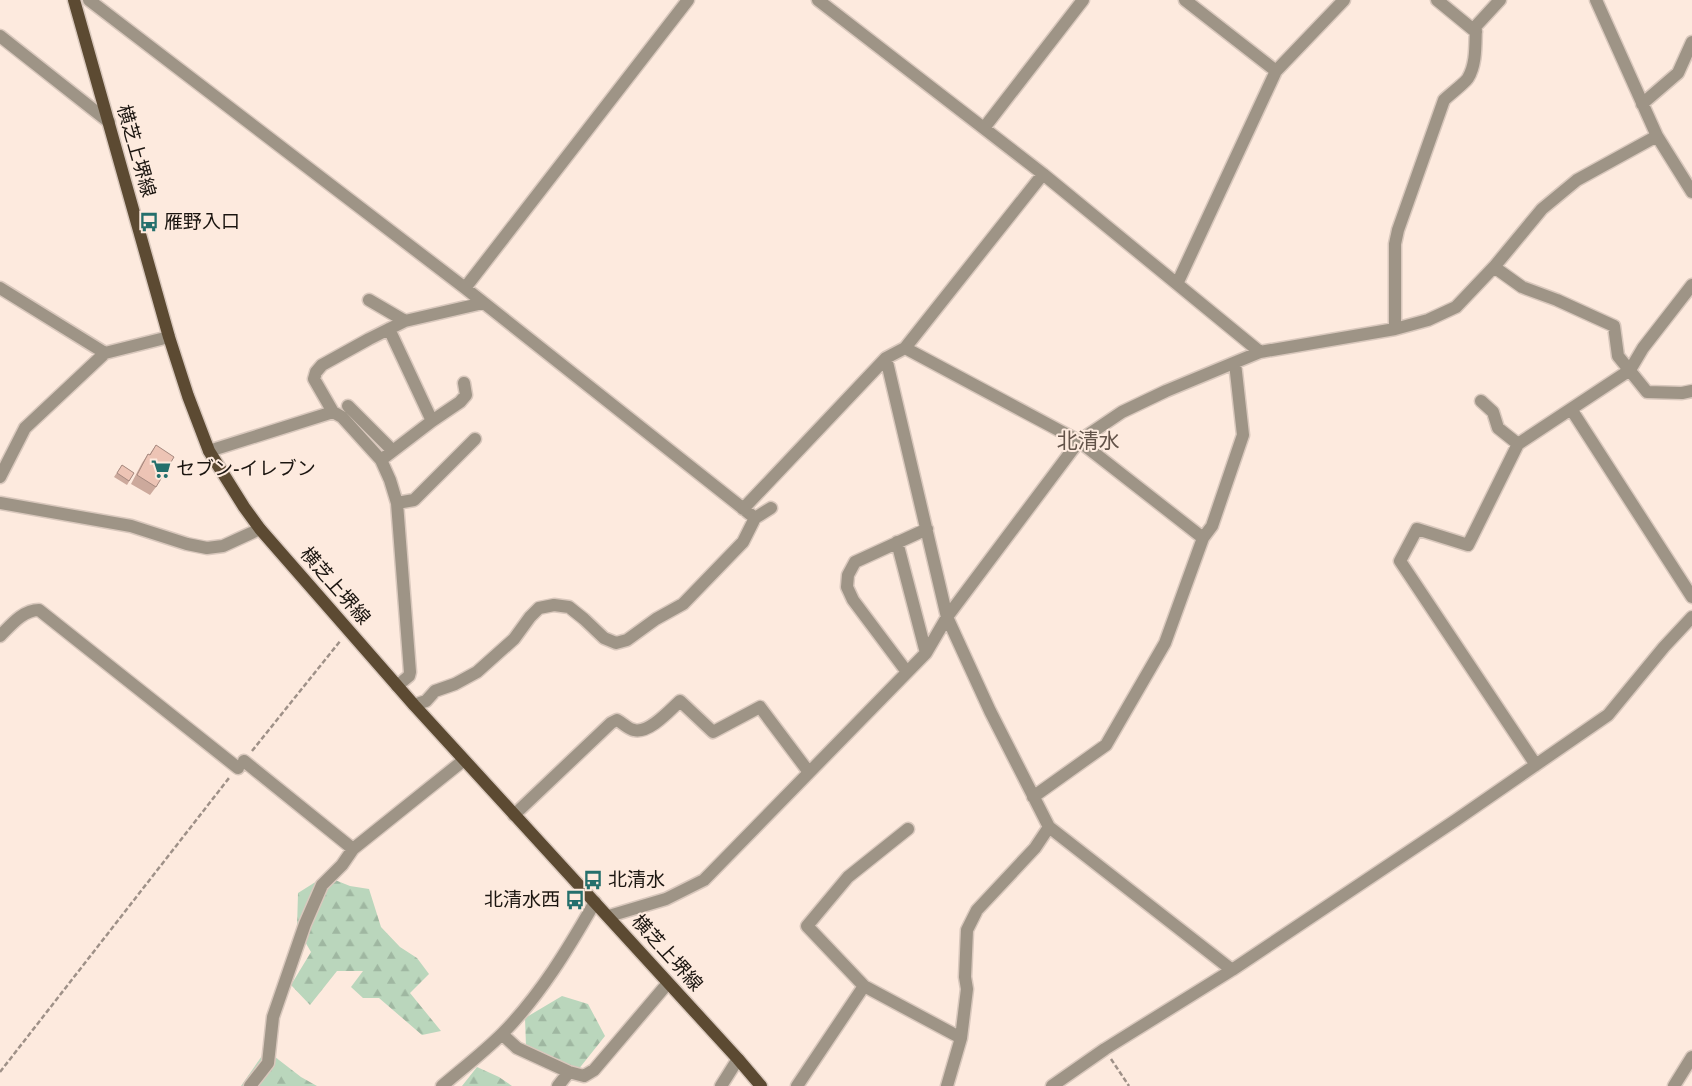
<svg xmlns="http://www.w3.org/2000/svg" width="1692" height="1086" viewBox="0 0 1692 1086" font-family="Signika,'Noto Sans JP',sans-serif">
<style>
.forest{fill:url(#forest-firs)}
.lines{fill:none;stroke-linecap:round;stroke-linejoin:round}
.minor-casing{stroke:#d9c8bd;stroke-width:15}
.major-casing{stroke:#d9c8bd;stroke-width:15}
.path{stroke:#9f9188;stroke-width:2.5;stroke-dasharray:5 2.5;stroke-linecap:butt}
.minor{stroke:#9e9486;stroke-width:12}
.major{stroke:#5c4a32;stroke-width:12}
.wall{fill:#cca99c}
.building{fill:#edc4b5;stroke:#a6897f}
.labels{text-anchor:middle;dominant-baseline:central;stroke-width:4;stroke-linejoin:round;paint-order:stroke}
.street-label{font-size:19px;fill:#1b1510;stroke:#fdeade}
.poi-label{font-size:19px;fill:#1b1510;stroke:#fdeade;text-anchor:start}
.quarter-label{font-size:21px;fill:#635349;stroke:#fdeade}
</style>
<defs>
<pattern id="forest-firs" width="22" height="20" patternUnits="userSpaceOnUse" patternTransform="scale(1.25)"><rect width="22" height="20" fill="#bad6bc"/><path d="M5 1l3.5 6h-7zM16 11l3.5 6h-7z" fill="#9fb7a1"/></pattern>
</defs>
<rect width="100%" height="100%" fill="#fdeade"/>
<path class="forest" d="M325,876l25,10 19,3 12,38 19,20 17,11 12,16 -19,19 31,38 -19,4 -43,-37h-16l-12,-11 12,-16h-26l-27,34 -19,-20 20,-33 -14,-24 1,-35z
M562,996l26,8 17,32 -35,44 -44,-34 -1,-28z
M266,1050l35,27 16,9h-76z
M477,1067l22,10 13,9h-50z"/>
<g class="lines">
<defs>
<path id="minor" d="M89,0l376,288 290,230
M818,0l225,174 217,178
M1185,0l91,71 68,-71
M1437,0l39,32
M1596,0l61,136 35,56
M0,36l109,86
M1642,104l36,-31 14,-31
M984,128l99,-128
M1494,267l28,20 35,13 57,26 4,30 29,36 35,1 10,-2
M1177,284l99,-213
M0,288l105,65
M465,288l223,-288
M369,300l36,21
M389,329l43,92
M1395,329v-85l3,-14 46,-130c5,-5 22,-18 24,-22 9,-15 7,-35 8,-52l24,-26
M905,348l174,93 124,97
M886,358l61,259 43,94 59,116 183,143
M1481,401l12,11 5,16 20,16
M348,406l44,44
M1571,409l121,188
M209,451l124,-39
M381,460l51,-39 28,-19 6,-7 -2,-12
M0,477l25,-49 80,-75 64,-16
M0,503l131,23 56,18 20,4 16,-2 37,-17
M397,503l17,-3 61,-61
M743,509l143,-151 19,-10 138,-174
M897,542l29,111
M0,636c11,-11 23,-26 39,-26l199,158
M907,672l-54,-72 -6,-13 1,-12 7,-13 72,-33
M397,686l12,-10 1,-4 -13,-169 -7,-23 -9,-20 -39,-43 -9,-5 -19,-33 2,-7 6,-7 47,-26 36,-18 78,-18
M414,705l12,-4 9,-10 20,-7 22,-12 37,-33 16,-22 9,-9 15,-3 15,2 15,12 20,19 12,5 11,-3 29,-21 27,-15 60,-62 12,-24 16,-10
M244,761l109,88
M1536,765l-136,-204 17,-32 51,16 50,-101 112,-74 13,-22 49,-63
M1033,797l73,-52 59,-102 38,-105 9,-12 31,-91 -8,-72
M514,815l97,-92 6,-3c6,3 11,9 17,10 15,4 36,-20 46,-29l33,31 47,-25 48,64
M908,829l-60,48 -41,49 57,60 97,52
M609,916l57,-17 38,-19 222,-227 21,-36 132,-176 43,-29 44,-21 94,-39 135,-23 33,-9 28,-13 38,-40 48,-58 35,-29 80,-44
M502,1034l15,14 52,24 15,4 10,-6 74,-87
M250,1086l18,-23 5,-46 32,-93 17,-39 20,-20 11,-16 111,-89
M442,1086c20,-17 42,-34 61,-53 38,-39 65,-84 92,-131
M558,1086l11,-14
M721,1086l17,-27
M797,1086l67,-100
M947,1086l14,-48 6,-49 -2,-12 2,-47 10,-20 58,-62 14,-21
M1052,1086l53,-37 127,-79 224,-150 152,-105 56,-68 28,-30
M1674,1086l18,-29"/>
<path id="major" d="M74,0l95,337 19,59 21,55 35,56 16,22 154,176 324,354 23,27"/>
</defs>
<use href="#minor" class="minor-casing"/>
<use href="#major" class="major-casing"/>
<path class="path" d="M252,751l89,-111
M1111,1059l18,27
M0,1072l229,-294"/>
<use href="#minor" class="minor"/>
<use href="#major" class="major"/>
</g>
<path class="wall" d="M156,445v42l-6,8 -19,-11 11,-21 6,-9 1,1z
M122,465l12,8 -7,12 -13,-8z"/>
<path class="building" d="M156,445l18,12 -18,30 -19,-12 11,-21 2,1z
M122,465l12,8 -5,8 -12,-8z"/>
<defs>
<symbol id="bus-bare" viewBox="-9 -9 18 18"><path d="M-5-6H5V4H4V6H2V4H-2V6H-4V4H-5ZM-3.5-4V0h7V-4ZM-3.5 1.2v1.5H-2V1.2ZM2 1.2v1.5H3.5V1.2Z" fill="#246f6c" stroke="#fdeade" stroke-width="2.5" paint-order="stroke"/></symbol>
<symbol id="supermarket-bare" viewBox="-9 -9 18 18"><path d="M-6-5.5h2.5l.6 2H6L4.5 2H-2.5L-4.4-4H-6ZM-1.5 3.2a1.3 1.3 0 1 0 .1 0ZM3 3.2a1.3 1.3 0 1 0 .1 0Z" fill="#246f6c" stroke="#fdeade" stroke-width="2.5" paint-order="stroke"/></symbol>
</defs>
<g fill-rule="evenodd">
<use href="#bus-bare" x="135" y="208" width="28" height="28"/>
<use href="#supermarket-bare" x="147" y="455" width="28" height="28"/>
<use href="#bus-bare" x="579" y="866" width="28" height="28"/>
<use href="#bus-bare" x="561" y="886" width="28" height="28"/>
</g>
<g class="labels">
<g class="street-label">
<text transform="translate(136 151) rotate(74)">横芝上堺線</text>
<text transform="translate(335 586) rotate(49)">横芝上堺線</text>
<text transform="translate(667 953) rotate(48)">横芝上堺線</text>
</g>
<g class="poi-label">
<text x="164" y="222">雁野入口</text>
<text x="176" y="469">セブン-イレブン</text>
<text x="608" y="880">北清水</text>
<text x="560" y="900" text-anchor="end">北清水西</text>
</g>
<g class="quarter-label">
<text x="1088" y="441">北清水</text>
</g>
</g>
</svg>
